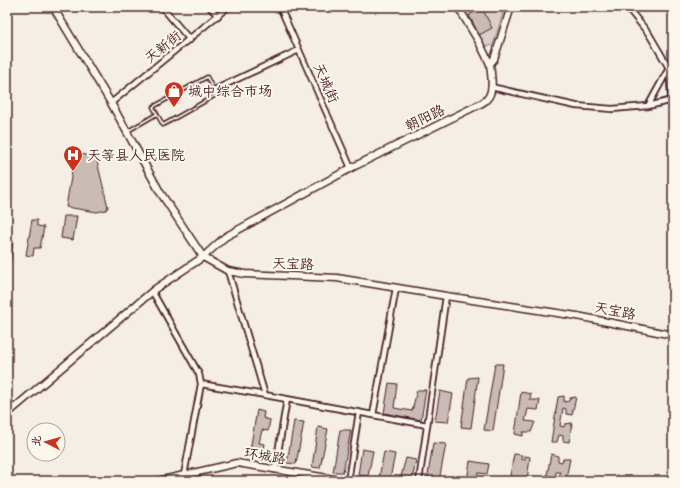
<svg xmlns="http://www.w3.org/2000/svg" width="680" height="488" viewBox="0 0 680 488" font-family="Sriracha,'LXGW WenKai TC',sans-serif">
<style>
.green{fill:#dbd0c9;stroke:#92787a}
.building{fill:#cabbb6;stroke:#4a1f2b}
.lines{fill:none;stroke-linecap:round;stroke-linejoin:round}
.lane-casing{stroke:#4a1f2b;stroke-width:5}
.street-casing{stroke:#4a1f2b;stroke-width:8}
.secondary-casing{stroke:#4a1f2b;stroke-width:9}
.lane{stroke:#fbf7ec;stroke-width:2}
.street{stroke:#fbf7ec;stroke-width:4.5}
.secondary{stroke:#fbf7ec;stroke-width:6}
.labels{text-anchor:middle;dominant-baseline:central;stroke-width:4;stroke-linejoin:round;paint-order:stroke}
.street-label{font-size:14px;fill:#4a1f2b;stroke:#fbf7ec}
.poi-label{font-size:14px;fill:#4a1f2b;stroke:#fbf7ec;text-anchor:start}
</style>
<rect width="100%" height="100%" fill="#f4eee4"/>
<filter id="ink" filterUnits="userSpaceOnUse"><feTurbulence type="fractalNoise" baseFrequency=".025" numOctaves="2"/><feDisplacementMap in="SourceGraphic" scale="8" xChannelSelector="R" yChannelSelector="G"/><feConvolveMatrix kernelMatrix="1 2 1 2 8 2 1 2 1" color-interpolation-filters="sRGB"/></filter>
<g filter="url(#ink)">
<path class="green" d="M462,7h43l-12,38 -9,2z"/>
<path class="building" d="M482,8l10,20 -13,7 -10,-20z
M75,153l21,4 12,50 -2,3 -9,2 -31,-5z
M64,216h13l-4,24 -12,-2z
M32,220h5v6l7,1 -4,21h-6l-1,8 -7,-1z
M7,241h6l-4,31 -2,-1z
M495,364h8l-10,67 -9,-1z
M478,377l-7,51 -10,-1 7,-49z
M389,383l8,1 -3,24 18,3 5,-21h9l-5,30 -37,-7z
M440,391l13,3 -5,28 -13,-1z
M521,392l10,2 -1,6h10l-2,10 -10,-1 -3,12 10,1 -4,10h-8v4l-8,-2z
M564,396v6l5,-1 1,-3 6,-1 -4,18 -6,-1v-5l-3,-1 -3,18 4,1 1,-3 7,-1 -3,19 -6,-1v-5l-4,-1 -2,7h-6l7,-45z
M257,410l7,2 -1,6 7,2 -2,11 -6,-1 -3,13 6,1 -2,9h-5l-1,4 -8,-1z
M294,421l10,1 -8,42 -9,-1z
M318,427l10,2 -8,39 -8,-1z
M340,430h11l-8,42h-10z
M433,443l13,1 -7,37h-12z
M362,449l11,2 -5,25 -10,-1z
M384,452l11,2 -5,25 -11,-1z
M514,454l8,1 -1,4 4,1v-4l5,1 -3,24h-18z
M551,454l7,2v5l4,1 1,-3h7l-4,19h-6v-6h-4l-2,9h-8z
M406,458l10,2 -4,21 -12,-1z
M470,461l19,3 -2,10 -9,-1 -1,8h-10z"/>
<g class="lines">
<defs>
<path id="lane" d="M207,77l9,18 -53,30 -10,-18z
M128,131l29,-17"/>
<path id="street" d="M162,7l28,33
M210,7l8,9
M280,7l71,161
M627,7l22,27 20,34 4,54
M491,87l85,19 36,3 36,-3 25,-6
M214,90l85,-40
M111,103l117,-96
M648,106l21,-38 4,-1
M228,271l37,124
M152,291l47,83 2,10 -17,91
M201,384l64,11 162,30
M7,399l6,9
M373,415l23,-127
M275,470l12,-71
M348,481l11,-69
M419,481l27,-185
M670,481l3,-5"/>
<path id="secondary" d="M53,7l58,96 49,89 43,65 25,14 17,3 92,4 109,18 131,20 96,19
M458,7l21,35 11,22
M7,414l148,-125 48,-32 22,-20 126,-69 123,-61c4,-2 9,-4 12,-7 9,-8 5,-25 4,-36l4,-5 17,-52
M158,481l79,-18 109,18"/>
</defs>
<use href="#lane" class="lane-casing"/>
<use href="#street" class="street-casing"/>
<use href="#secondary" class="secondary-casing"/>
<use href="#lane" class="lane"/>
<use href="#street" class="street"/>
<use href="#secondary" class="secondary"/>
</g>
</g>
<defs>
<symbol id="shop-pin" viewBox="-11 -11 22 30"><path d="M0 17L-7.5 6A9.5 9.5 0 1 1 7.5 6Z" fill="#c8321e" stroke="#fbf7ec"/><path d="M-5-2.5h2.3a2.7 3.5 0 0 1 5.4 0H5L5.5 6h-11ZM-1.5-2.5h3a1.5 2.3 0 0 0-3 0Z" fill="#fff"/></symbol>
<symbol id="hospital-pin" viewBox="-11 -11 22 30"><path d="M0 17L-7.5 6A9.5 9.5 0 1 1 7.5 6Z" fill="#c8321e" stroke="#fbf7ec"/><path d="M-5-5h3v3.5h4V-5h3V5h-3V1.5h-4V5h-3Z" fill="#fff"/></symbol>
</defs>
<g fill-rule="evenodd">
<use href="#shop-pin" x="163" y="80" width="22" height="30"/>
<use href="#hospital-pin" x="62" y="144" width="22" height="30"/>
</g>
<g class="labels">
<g class="street-label">
<text transform="translate(163 47) rotate(-39)">天新街</text>
<text transform="translate(326 83) rotate(66)">天城街</text>
<text transform="translate(425 118) rotate(-26)">朝阳路</text>
<text transform="translate(293 264) rotate(2)">天宝路</text>
<text transform="translate(615 311) rotate(11)">天宝路</text>
<text transform="translate(265 456) rotate(9)">环城路</text>
</g>
<g class="poi-label">
<text x="188" y="91">城中综合市场</text>
<text x="87" y="155">天等县人民医院</text>
</g>
</g>
<rect width="680" height="488" fill="none" stroke="#fbf7ec" stroke-width="24"/>
<rect x="12" y="12" width="656" height="464" fill="none" stroke="#4a1f2b" stroke-width="1.5" filter="url(#ink)"/>
<g transform="translate(46 442) rotate(276)"><circle r="19" fill="#fbf7ec" stroke="#b4a19f"/>
<path d="M0-3L7 15L0 10L-7 15Z" fill="#c8321e"/>
<text y="-6" font-size="11" font-weight="bold" text-anchor="middle" fill="#4a1f2b">北</text>
</g>
</svg>
